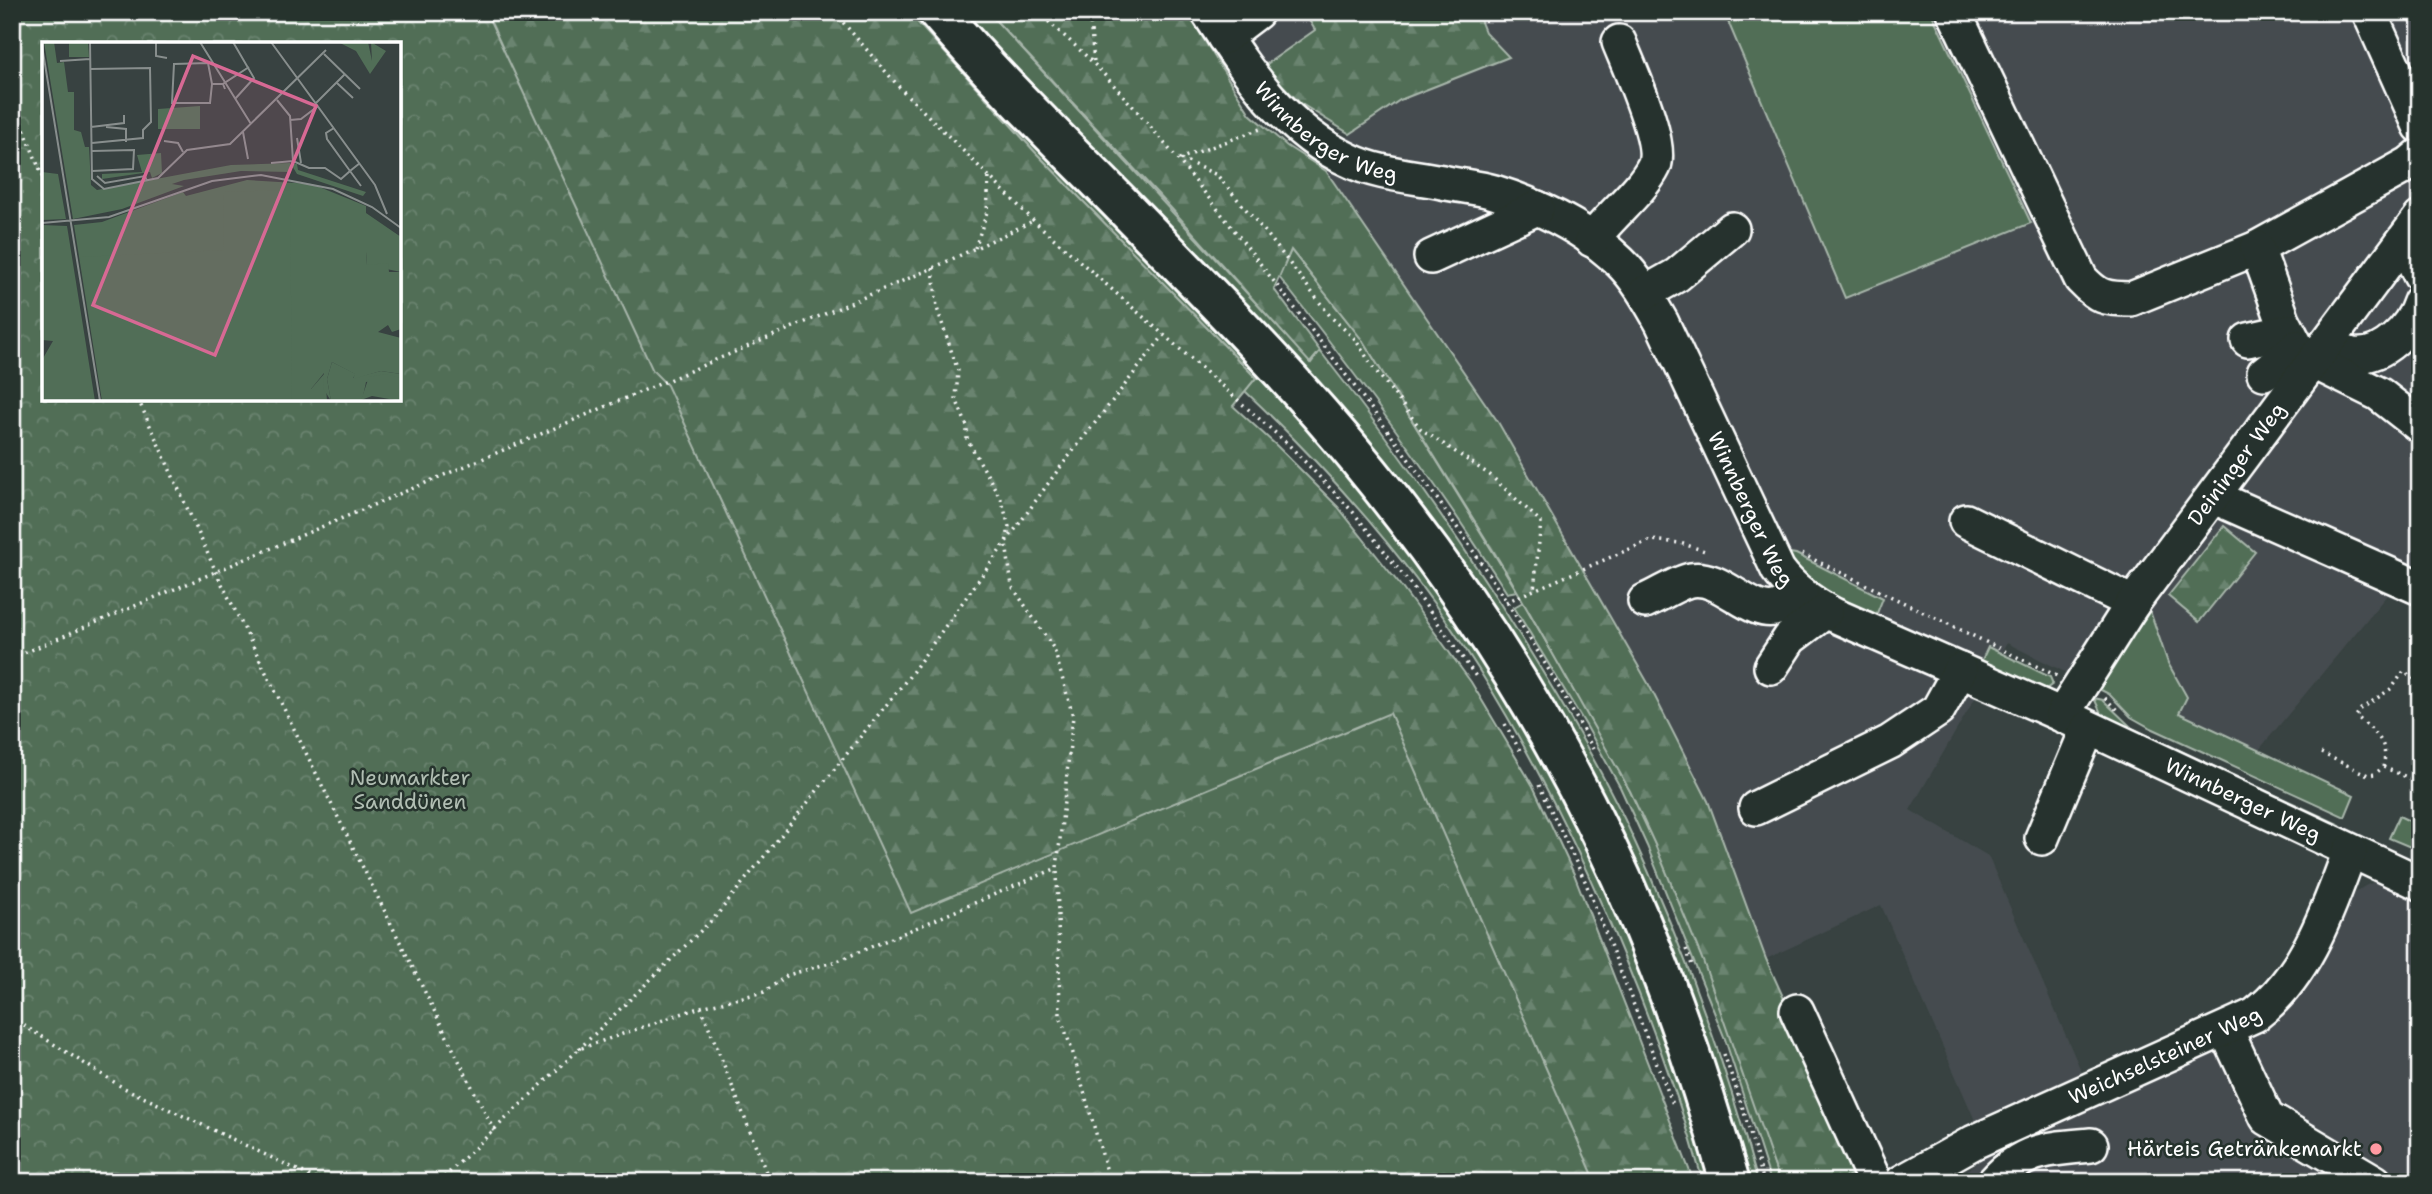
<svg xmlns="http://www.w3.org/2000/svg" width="2432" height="1194" viewBox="0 0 2432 1194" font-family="'Shantell Sans',sans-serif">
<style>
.built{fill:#454c4f}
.green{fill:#516e57;stroke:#a8b6ab;stroke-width:2}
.forest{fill:url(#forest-firs);stroke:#a8b6ab;stroke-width:2;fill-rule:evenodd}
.park{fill:url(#park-crowns);stroke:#a8b6ab;stroke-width:2;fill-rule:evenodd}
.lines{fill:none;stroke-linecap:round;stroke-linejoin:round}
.minor-casing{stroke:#fff;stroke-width:38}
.major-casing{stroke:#fff;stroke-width:44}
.path{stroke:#fff;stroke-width:3.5;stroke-dasharray:2 5;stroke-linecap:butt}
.minor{stroke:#26332d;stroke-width:33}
.major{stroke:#26332d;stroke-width:38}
.poi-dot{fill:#ff9aa2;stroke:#26332d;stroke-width:2.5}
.labels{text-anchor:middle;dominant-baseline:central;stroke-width:5;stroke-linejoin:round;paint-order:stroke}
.street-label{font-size:21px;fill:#fff;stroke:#26332d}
.park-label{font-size:21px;fill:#b1beb3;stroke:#26332d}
.poi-label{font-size:21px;fill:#fff;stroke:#26332d;text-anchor:end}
.inset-road{fill:none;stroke:#888e8d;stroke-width:2}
.view{fill:#d76994;fill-opacity:0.15;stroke:#d76994;stroke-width:3.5}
.inset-edge{fill:none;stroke:#fff;stroke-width:3.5}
</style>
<defs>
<pattern id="forest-firs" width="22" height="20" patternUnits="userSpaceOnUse" patternTransform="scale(1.75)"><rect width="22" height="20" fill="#516e57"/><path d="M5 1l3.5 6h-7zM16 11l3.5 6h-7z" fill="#6b8470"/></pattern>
<pattern id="park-crowns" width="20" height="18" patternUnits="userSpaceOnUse" patternTransform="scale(1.75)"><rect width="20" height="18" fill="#516e57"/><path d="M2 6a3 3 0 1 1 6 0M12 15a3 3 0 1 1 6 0" fill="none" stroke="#6b8470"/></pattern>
</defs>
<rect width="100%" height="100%" fill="#384241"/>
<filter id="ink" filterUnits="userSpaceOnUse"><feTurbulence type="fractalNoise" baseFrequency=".0143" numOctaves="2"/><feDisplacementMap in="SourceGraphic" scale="14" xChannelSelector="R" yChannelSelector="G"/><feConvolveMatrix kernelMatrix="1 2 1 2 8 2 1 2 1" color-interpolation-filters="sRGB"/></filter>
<g filter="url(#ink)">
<path class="built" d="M1226,12h78l11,18 -51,36z
M1477,12h943v596l-33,-13 -129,156 -80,-38 9,-16 -19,-34 -18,-51 -53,76 -90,-45 -97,167 78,46 107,247 132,-58 129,-153 9,-6 9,-4 10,1 36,15v281l-2,3h-466l28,-22 -3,-35 -96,-220 -115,54 -58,-158 -60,-118 -150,-261 -172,-251 24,-37 50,-34 108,-43 -23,-25z"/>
<path class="green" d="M908,12h11c133,148 283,282 409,436 28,35 57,71 84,107 19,25 35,53 52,79 93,141 165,291 221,451 11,31 19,65 28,97h-10c-21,-75 -47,-148 -77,-220 -41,-100 -89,-200 -147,-292 -65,-103 -146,-196 -234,-279l10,-14 -220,-225z
M961,12h27l323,351 9,-12c65,82 124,166 181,254 44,70 88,141 124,215 55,117 99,238 133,362h-10l-187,-455z
M1724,12h207l100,211 -186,75z
M1291,250l72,91 154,250 -10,2c-70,-110 -147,-214 -228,-316z
M1784,552l12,2 87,44 -8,20 -63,-33z
M1523,602c36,63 74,125 107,189 63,125 106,259 150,391h-9l-46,-143 -78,-193 -27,-59 -33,-60 -73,-120z
M2150,611l18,52 19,34 -8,16 175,82 -9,22 -196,-90 -18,-10 -22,-23 -12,-6z
M1988,647l62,30 3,7 -7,5h-8l-58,-25z
M2094,698l9,2 29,28 208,97 -3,6 -234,-113z
M2399,816l21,10v25l-31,-13z"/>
<path class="forest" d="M12,12h896l127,140 221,226 -23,28 44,40 61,61 62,78 71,97 62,104 41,88 120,308h-1682zM44,44h355v355h-355z
M988,12h199l63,102 37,32 39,25 172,251 150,261 60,118 58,158 95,211 -25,12h-56l-77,-221 -47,-114 -26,-56 -120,-213 -147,-237 -72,-91 -17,39 46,62 -10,12 -140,-156z
M1304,12h173l8,20 24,25 -109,43 -50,34 -50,-31 -36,-37 51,-36z
M2224,526l31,26 -56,70 -31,-26z"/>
<path class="park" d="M12,12h474l167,359 14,14 244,528 479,-200 206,469h-1584zM44,44h355v355h-355z"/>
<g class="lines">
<defs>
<g id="minor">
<path id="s1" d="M1208,12c38,58 76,118 141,148 28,14 63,16 93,22 17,4 36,5 52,10 45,14 92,37 126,70 17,16 30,40 42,61l116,247c14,19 35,34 56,45l228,100 358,168"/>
<path d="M1954,12l127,267c17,18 24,20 50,20l126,-51 152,-84 11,-9"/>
<path d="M2369,12l51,114"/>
<path d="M1224,37l33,-25"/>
<path d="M1592,240c17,-24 50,-49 62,-74 10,-23 -25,-99 -35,-124"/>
<path d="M2401,244l9,10 10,21"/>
<path d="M2257,248l26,72 14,27"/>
<path d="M1431,257l106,-49"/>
<path d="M1645,293l32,-18 55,-46"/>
<path d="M2248,340l40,-9"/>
<path d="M2326,345c9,3 18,8 27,10 29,4 59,-27 67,-53"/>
<path d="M2264,373l33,-26 17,15 65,32 41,32"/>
<path d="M2214,497l206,91"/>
<path d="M1966,521l167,82"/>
<path d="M1645,601c13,-5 33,-19 46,-21 31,-6 60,38 87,28 8,-3 16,-10 23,-14"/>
<path d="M1771,667l19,-29 36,-27"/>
<path id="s2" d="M2062,715l71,-112 287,-385"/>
<path d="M1756,808l134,-66 48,-32 22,-40"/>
<path d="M2042,838l46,-110"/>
<path d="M1797,1011l78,171"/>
<path d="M2226,1030l41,88 108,64"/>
<path id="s3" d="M1902,1182l72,-40 281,-127c52,-40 73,-105 95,-164"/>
<path d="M1994,1182c31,-34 54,-33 97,-37"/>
</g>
<path id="major" d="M938,12c58,68 122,130 184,193 67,69 135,137 198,209 133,152 243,323 321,509 35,84 64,171 89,259"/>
</defs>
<use href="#minor" class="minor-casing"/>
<use href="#major" class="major-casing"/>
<path class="path" d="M834,12l66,76 134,133 254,223 65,68 58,73 66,93
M1038,12c19,18 40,35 58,54 73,77 136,162 201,245 107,139 214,282 296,438
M1084,12l6,9 4,41
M12,97l32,84
M1179,159l84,-31
M1181,159l36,16 50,59 64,83 24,22 18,28 48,62 69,46 51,47 -7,68
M975,248l12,-36 2,-36
M933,268l4,40 21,63 -2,28 11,27v13l35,62 7,26 -3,16 6,43 42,63 19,67 -16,152 3,148 12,34 38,132
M138,399l78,173 278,559
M1802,554l255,122
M1506,602l145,-62 29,3 25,8
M12,658l921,-390 100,-47
M2105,698l12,12
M1505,724l17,30
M2321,753l47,22 7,-1 8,-7 31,13
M2383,767c7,-26 -9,-35 -27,-51l5,-7 31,-21 12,-17 16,12
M1539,785l46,96 89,226
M1686,949l6,16
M701,1007l69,175
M12,1018l110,69 201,95
M579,1049l137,-133 192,-238 147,-204 109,-139
M1724,1054l20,58 20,70
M439,1182l140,-133 122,-42 63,-15 24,-17 52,-15 217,-92"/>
<use href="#minor" class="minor"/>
<use href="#major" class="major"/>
</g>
</g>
<circle class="poi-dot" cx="2376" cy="1149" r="7"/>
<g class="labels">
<g class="street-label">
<text stroke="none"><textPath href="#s1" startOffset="173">Winnberger Weg</textPath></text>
<text stroke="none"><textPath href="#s2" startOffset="306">Deininger Weg</textPath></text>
<text stroke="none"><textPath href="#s1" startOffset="782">Winnberger Weg</textPath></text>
<text stroke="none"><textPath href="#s1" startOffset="1370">Winnberger Weg</textPath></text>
<text stroke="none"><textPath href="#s3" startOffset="292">Weichselsteiner Weg</textPath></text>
</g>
<g class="park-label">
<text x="410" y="778">Neumarkter<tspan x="410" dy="24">Sanddünen</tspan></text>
</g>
<g class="poi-label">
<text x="2362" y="1149">Härteis Getränkemarkt</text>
</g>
</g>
<g transform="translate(42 42)">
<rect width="359" height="359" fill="#384241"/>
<path d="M27,0h19l1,15h-20zM158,64v23h-42v-20zM324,210h35v20l-34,-7zM290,320l24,12 -3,4 28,-7 20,3v4l-35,4 -4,19h-31l-4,-22zM283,331l2,28h-32v-12h16z" fill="#516e57"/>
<path d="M2,0h10l3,21 7,-1 4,30h6v38l7,2 4,15h4l2,38 6,5 134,-25 59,-2v9l-49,-1 -57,9 -12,4 12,2 -62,23 -49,10zM296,0h30l4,19 -1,-19 15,9 -16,23 -14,-23zM119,111l1,20 -10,5 -2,-6 -48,7v-5l40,-2 -5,-17zM249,122h6l1,6 68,22 -3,4 -66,-22zM0,130l16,2 8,45 -24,1zM205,138l65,4 54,22v7l35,24v15h-35l1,13 21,-2 1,9h12v57l-9,3 -4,-7 -10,7 23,6v36l-20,-3 -28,8 2,-5 -23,-12 -5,17 4,22 -8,-13 1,-15 -13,16h-16v12h-193l-28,-176 28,-3 81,-30 3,4zM0,183l25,1 28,175h-53v-41l11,-19 -11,-1zM343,332l16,4v23l-29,-5 -11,4 8,-23z" fill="#516e57"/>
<path d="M248,148l2,211h-189l-23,-144 144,-7 -1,-58z" fill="#516e57"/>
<path class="inset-road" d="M48,0l2,137 12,10 54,-11 29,-28 43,-6 96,-94M114,0v14l11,2M158,0l51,82M191,0l21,36 -19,21M229,0l104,143 12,29M0,4l58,355M282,12l36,35M18,19l30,-2M48,27l60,-1 1,54 -8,8v8l-51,5M295,41l16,15M170,42l-2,19h-38l2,-39 34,-1 4,21h11M183,47l-2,-5 26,-17M235,58l13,16 3,45M274,61l29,-29M248,78l11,-1 17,-13M49,85l33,-4v-8M64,85l20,2v13M201,90l5,27M255,96l4,25M122,99l14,2 5,9M50,109l42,-1 -1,19 -41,2M229,121l22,-2 16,7h16l16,11 9,-8 -23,-32 -1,-6 8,-5M318,121l-10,8 11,15M55,134l8,7 40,-7 2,5M0,181l67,-6 103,-36 49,-6 72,14 39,18 29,21"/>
<path class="view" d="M151,14l123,50 -101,249 -122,-50z"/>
<rect width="359" height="359" class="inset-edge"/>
</g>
<rect width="2432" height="1194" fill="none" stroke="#26332d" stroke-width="42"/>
<rect x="21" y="21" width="2390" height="1152" fill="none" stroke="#fff" stroke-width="2.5" filter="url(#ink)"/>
</svg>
